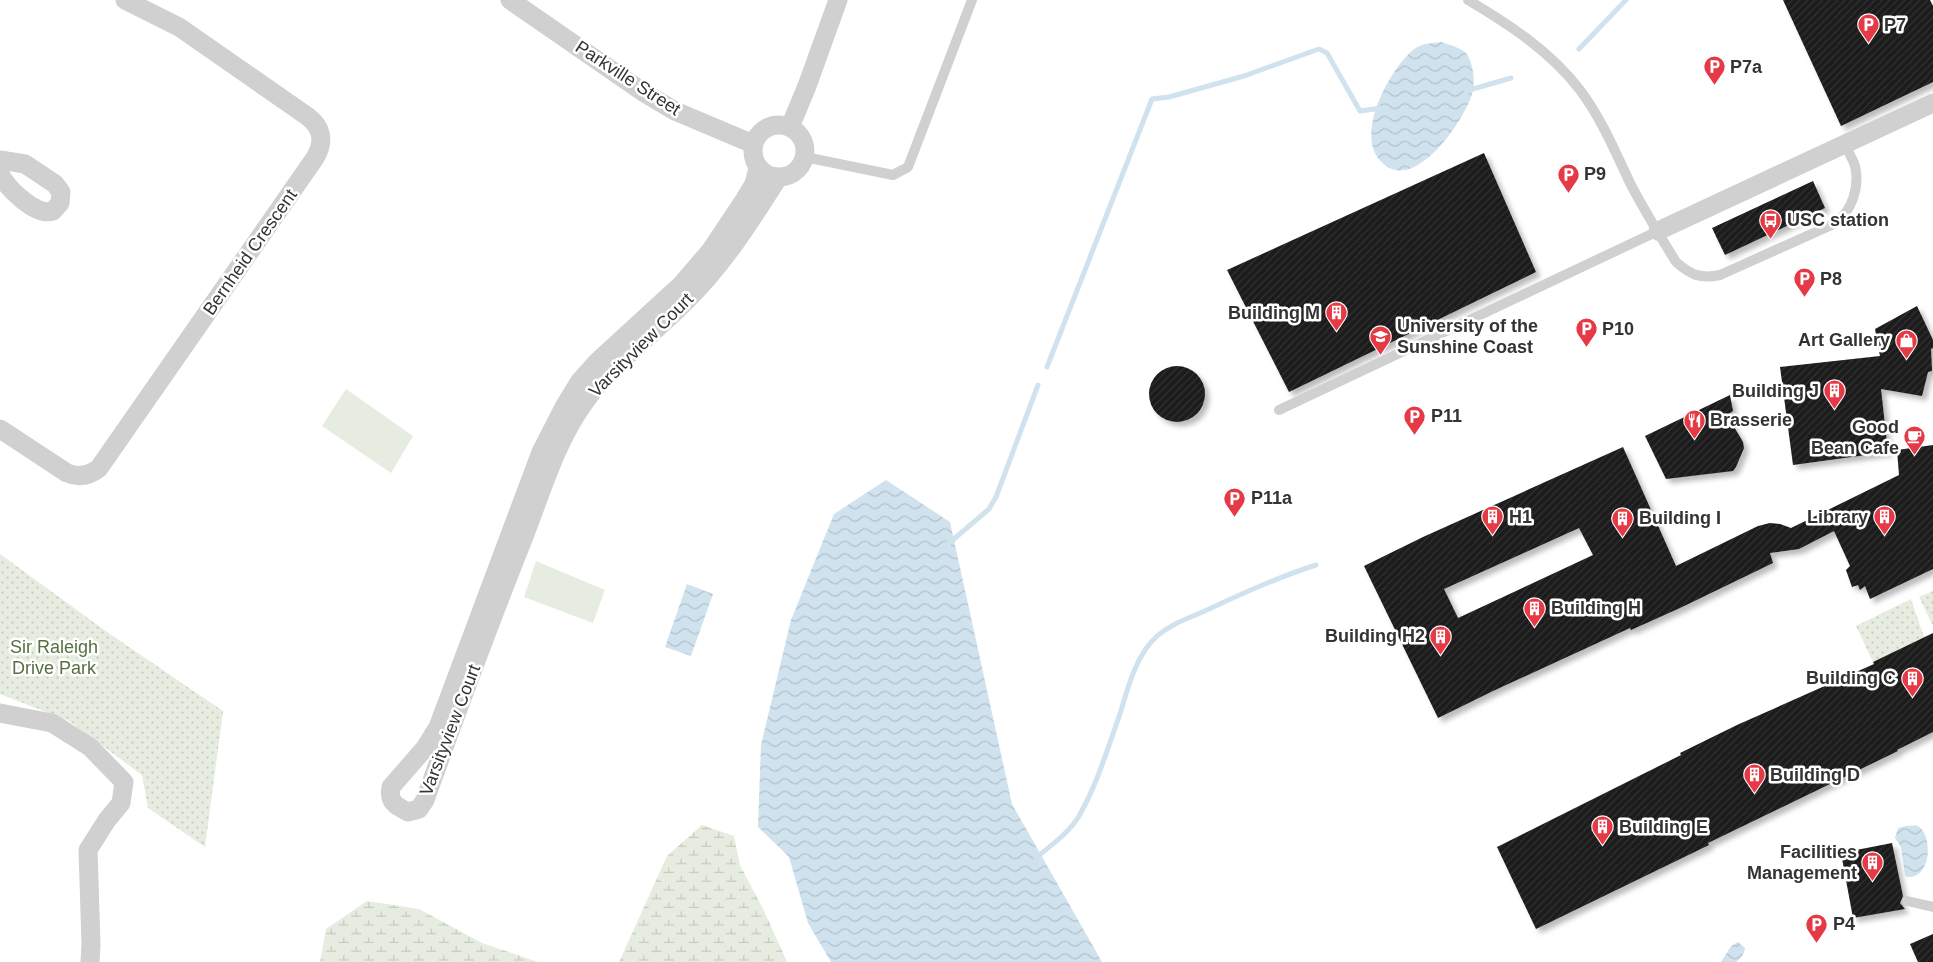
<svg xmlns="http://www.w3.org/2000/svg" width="1933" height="962" viewBox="0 0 1933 962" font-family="Arial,sans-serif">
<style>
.grass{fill:url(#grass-dots)}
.wetland{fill:url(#wetland-marsh)}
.garden{fill:#e6ecdf}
.water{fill:url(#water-waves)}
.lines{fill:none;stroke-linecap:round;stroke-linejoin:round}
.stream{stroke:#cfe2ee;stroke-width:5}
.building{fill:url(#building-hatch);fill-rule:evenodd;filter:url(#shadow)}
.service{stroke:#d0d0d0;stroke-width:10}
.minor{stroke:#d0d0d0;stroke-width:19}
.labels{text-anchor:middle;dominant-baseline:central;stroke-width:5;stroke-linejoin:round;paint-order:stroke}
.poi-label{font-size:18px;font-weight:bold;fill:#333;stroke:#fff;text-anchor:start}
.street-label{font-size:18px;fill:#333;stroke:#fff}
.park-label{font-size:18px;fill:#56703f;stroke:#fff}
</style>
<defs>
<pattern id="grass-dots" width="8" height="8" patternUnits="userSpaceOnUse" patternTransform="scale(1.25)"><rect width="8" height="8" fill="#e6ecdf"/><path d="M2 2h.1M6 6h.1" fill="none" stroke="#c6cbc0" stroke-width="1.8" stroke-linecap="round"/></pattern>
<pattern id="wetland-marsh" width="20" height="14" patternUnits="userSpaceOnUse" patternTransform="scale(1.25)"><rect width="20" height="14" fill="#e6ecdf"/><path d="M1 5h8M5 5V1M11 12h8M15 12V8" fill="none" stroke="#c6cbc0"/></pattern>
<pattern id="water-waves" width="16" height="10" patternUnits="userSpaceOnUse" patternTransform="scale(1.25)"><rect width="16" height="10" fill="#cfe2ee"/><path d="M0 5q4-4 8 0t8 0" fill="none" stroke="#b2c2cd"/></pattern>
<pattern id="building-hatch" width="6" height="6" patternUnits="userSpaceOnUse" patternTransform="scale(1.25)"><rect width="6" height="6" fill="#1a1a1a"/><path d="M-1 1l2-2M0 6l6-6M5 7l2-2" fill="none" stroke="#333"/></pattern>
<filter id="shadow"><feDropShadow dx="4.5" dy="4.5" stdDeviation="2.5" flood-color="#0004"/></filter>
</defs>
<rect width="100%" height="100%" fill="#fff"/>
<path class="grass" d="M0,554l107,78 116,79 -18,136 -57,-39 -6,-33 -73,-54 -69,-27z
M1933,591v35l-14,-29z
M1911,599l13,38 -51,25 -17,-36z"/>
<path class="wetland" d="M702,825l32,11 6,29 24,46 23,51h-168l48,-106z
M367,901l52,8 63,34 56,19h-218l6,-33z"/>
<path class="garden" d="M346,389l67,47 -22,37 -69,-47z
M536,561l69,29 -12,33 -69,-26z"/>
<path class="water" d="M1442,42c7,3 19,6 24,11 8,10 10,33 5,44 -10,28 -61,103 -93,61 -21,-28 12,-89 35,-108 8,-7 19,-7 29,-8z
M886,480l64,42 62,282 90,158h-271l-23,-39 -19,-66 -31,-30 3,-82 30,-125 43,-106z
M687,584l26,10 -22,62 -26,-9z
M1906,826c4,0 9,-1 12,0 15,9 14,53 -11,51l-2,-2 -4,-28 -6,-9 3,-10z
M1738,942l7,6c-1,6 -4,10 -9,14h-15l10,-16z"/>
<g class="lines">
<path class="stream" d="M1579,49l47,-49
M1466,91l45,-13
M1047,367l105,-268 17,-2 75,-21 75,-27 8,4 33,58 22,-3
M948,544l41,-35 7,-12 42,-112
M1036,858c15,-13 33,-25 43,-42 18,-31 29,-69 41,-102 8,-27 16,-59 37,-78 15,-13 33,-18 50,-26 36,-17 71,-33 109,-45"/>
</g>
<path class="building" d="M1783,0h147l3,6v76l-92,44z
M1484,153l52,119 -247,120 -62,-122z
M1813,181l12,27 -100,47 -13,-27z
M1917,306l16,34v8l-2,1 1,22 -4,1 -6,24 -41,-7 7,63 -95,13 -13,-98 100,-11 -5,-27z
M1149 394a28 28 0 1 1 56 0a28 28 0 1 1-56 0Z
M1730,395l3,16 -6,4 16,27 1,6 -8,19 -3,4 -67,8 -21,-43z
M1933,445v124l-63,30 -5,-13 -5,4 -2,-5 -6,2 -6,-17 4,-4 -16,-35 -35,18 -29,4 3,10 -93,45 -49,22 -1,-2 -137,63 -55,27 -74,-152 59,-29 200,-90 53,119 82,-40 12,-3 10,1 11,4 108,-53 -2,-25zM1579,528l14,27 -135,63 -14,-29z
M1933,633v99l-36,18 1,1 -190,92 1,2 -173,84 -39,-82 184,-92 -1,-2 57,-28 137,-61 -1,-2z
M1892,843l11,53 -3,7 5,6 -52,9 -12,-65z
M1933,934v28h-15l-8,-18z"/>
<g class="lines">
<path class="service" d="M1468,0c42,25 82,51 112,90 21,28 35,61 50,93 14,27 30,53 46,79 15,13 24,17 44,13l116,-52c16,-13 24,-36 19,-57 -2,-7 -7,-14 -10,-21
M805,157l88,18 15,-8 64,-167
M1279,410l379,-179
M1907,901l26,6"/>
<path class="minor" d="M510,0l133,92 32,19 78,33
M753 151a26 26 0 1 1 52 0a26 26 0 1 1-52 0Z
M790,127l17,-41 31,-86
M0,160l25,4 30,20 6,8 -1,11 -7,8c-17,6 -46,-23 -53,-37
M758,168l-4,16 -9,15 -34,51 -29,34 -85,78 -17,19 -16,26 -23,45 -103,275 -13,21 -34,39c-3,15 5,19 17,25l11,-3 6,-9c32,-89 65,-178 100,-266 17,-44 31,-92 59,-131 27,-39 68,-67 101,-101 38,-37 65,-80 93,-124
M1658,231l275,-128
M0,429l67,44c12,5 22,3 32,-5l216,-310c10,-17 7,-31 -8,-42l-128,-89 -54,-27
M0,713l52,10 38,24 34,35 -3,21 -14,17 -19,30 3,94 -1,18"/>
</g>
<defs>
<symbol id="parking-pin" viewBox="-11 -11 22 30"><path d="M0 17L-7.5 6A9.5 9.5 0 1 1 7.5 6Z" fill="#e63946" stroke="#fff"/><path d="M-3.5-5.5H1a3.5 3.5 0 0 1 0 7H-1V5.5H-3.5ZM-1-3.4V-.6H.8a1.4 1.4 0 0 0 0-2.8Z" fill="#fff"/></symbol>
<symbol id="bus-pin" viewBox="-11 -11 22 30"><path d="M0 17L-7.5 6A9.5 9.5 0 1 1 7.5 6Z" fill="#e63946" stroke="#fff"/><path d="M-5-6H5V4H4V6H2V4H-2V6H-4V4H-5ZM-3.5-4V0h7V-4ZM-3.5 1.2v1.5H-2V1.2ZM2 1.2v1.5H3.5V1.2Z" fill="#fff"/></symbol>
<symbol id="building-pin" viewBox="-11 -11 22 30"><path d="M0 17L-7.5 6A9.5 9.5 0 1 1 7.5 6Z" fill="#e63946" stroke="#fff"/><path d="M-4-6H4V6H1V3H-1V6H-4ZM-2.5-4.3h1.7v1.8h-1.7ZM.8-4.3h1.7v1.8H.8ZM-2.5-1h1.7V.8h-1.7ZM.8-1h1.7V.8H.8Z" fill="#fff"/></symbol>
<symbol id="university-pin" viewBox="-11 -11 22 30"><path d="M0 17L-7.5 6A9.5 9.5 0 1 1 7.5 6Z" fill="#e63946" stroke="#fff"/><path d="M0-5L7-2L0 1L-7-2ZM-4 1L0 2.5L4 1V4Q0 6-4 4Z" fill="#fff"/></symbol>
<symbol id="shop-pin" viewBox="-11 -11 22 30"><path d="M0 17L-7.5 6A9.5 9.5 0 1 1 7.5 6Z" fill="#e63946" stroke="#fff"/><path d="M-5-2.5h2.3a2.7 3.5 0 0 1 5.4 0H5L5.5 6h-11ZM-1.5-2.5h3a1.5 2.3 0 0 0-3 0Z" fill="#fff"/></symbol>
<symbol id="restaurant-pin" viewBox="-11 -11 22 30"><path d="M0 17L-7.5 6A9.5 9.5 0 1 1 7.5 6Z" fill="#e63946" stroke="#fff"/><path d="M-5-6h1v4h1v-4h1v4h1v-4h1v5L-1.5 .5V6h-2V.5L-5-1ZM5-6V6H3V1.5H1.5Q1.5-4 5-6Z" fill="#fff"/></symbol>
<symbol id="cafe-pin" viewBox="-11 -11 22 30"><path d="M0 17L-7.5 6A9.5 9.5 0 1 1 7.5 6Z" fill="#e63946" stroke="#fff"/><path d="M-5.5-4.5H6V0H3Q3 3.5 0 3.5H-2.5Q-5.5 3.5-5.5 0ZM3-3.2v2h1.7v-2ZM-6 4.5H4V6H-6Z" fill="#fff"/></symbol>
</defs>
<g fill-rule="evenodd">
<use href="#parking-pin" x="1856" y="12" width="25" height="34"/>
<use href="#parking-pin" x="1702" y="54" width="25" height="34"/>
<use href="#parking-pin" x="1556" y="162" width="25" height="34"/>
<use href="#bus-pin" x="1758" y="208" width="25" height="34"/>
<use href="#parking-pin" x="1792" y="266" width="25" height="34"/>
<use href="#building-pin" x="1324" y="300" width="25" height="34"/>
<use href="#parking-pin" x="1574" y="316" width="25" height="34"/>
<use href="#university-pin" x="1368" y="324" width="25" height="34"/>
<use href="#shop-pin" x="1894" y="328" width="25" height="34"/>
<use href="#building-pin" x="1822" y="378" width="25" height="34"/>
<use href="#parking-pin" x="1402" y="404" width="25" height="34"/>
<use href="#restaurant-pin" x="1682" y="408" width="25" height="34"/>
<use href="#cafe-pin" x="1902" y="424" width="25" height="34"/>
<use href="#parking-pin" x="1222" y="486" width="25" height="34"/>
<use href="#building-pin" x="1480" y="504" width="25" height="34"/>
<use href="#building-pin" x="1872" y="504" width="25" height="34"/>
<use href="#building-pin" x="1610" y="506" width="25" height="34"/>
<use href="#building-pin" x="1522" y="596" width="25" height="34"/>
<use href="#building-pin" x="1428" y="624" width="25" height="34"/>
<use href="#building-pin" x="1900" y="666" width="25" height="34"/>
<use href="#building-pin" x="1742" y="762" width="25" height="34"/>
<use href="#building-pin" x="1590" y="814" width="25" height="34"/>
<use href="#building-pin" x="1860" y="850" width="25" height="34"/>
<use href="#parking-pin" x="1804" y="912" width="25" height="34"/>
</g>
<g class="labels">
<g class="poi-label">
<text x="1884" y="25">P7</text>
<text x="1730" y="67">P7a</text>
<text x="1584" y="174">P9</text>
<text x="1787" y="220">USC station</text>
<text x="1820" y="279">P8</text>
<text x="1320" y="313" text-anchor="end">Building M</text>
<text x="1397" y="326">University of the<tspan x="1397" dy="21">Sunshine Coast</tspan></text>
<text x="1602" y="329">P10</text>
<text x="1890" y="340" text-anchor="end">Art Gallery</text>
<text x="1819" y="391" text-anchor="end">Building J</text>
<text x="1431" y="416">P11</text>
<text x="1710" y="420">Brasserie</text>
<text x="1899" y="427" text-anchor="end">Good<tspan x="1899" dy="21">Bean Cafe</tspan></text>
<text x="1251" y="498">P11a</text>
<text x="1509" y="517">H1</text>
<text x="1868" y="517" text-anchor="end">Library</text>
<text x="1639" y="518">Building I</text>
<text x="1551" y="608">Building H</text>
<text x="1425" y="636" text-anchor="end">Building H2</text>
<text x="1896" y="678" text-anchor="end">Building C</text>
<text x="1770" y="775">Building D</text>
<text x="1619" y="827">Building E</text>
<text x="1857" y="852" text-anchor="end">Facilities<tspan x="1857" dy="21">Management</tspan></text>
<text x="1833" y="924">P4</text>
</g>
<g class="street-label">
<text transform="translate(628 78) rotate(33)">Parkville Street</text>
<text transform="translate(250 252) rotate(-55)">Bernheid Crescent</text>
<text transform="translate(641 345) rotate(-45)">Varsityview Court</text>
<text transform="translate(450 730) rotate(-69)">Varsityview Court</text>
</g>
<g class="park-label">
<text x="54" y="647">Sir Raleigh<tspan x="54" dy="21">Drive Park</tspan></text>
</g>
</g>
</svg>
